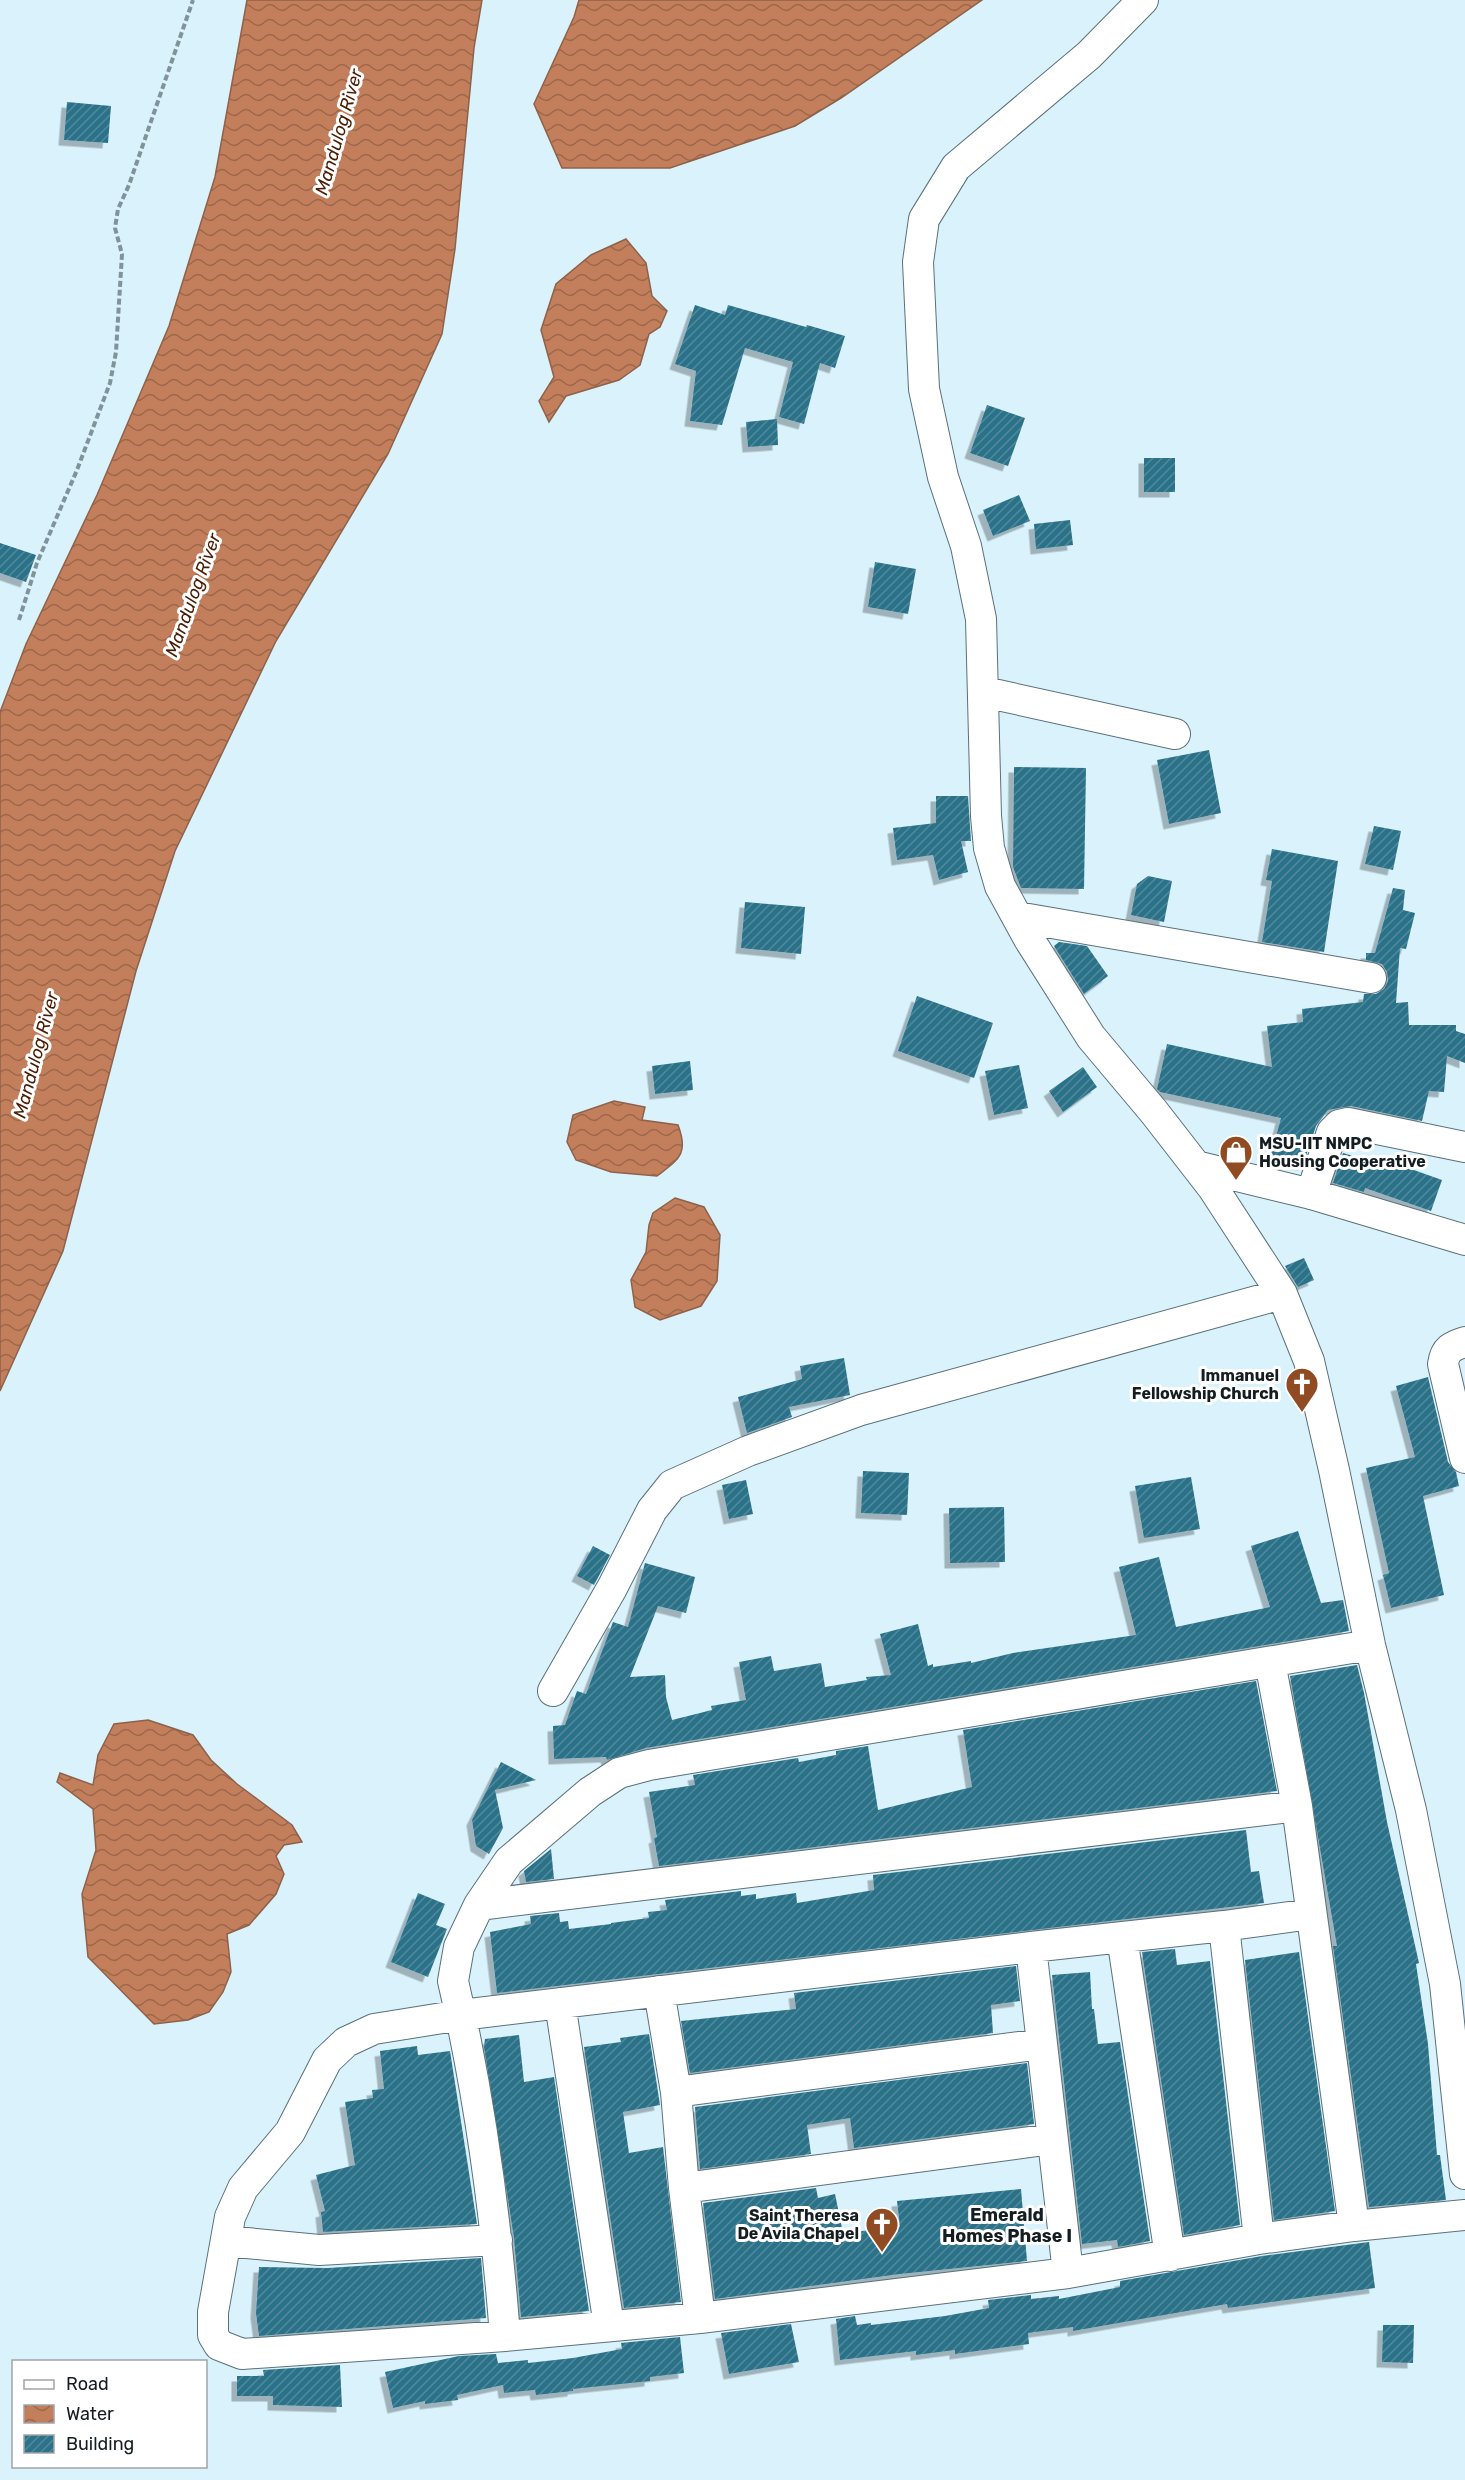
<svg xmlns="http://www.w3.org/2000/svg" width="1465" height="2480" viewBox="0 0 1465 2480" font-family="Rubik,sans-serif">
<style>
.water{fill:url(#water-waves);stroke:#8e624a;stroke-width:1.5}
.building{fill:url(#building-hatch);filter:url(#shadow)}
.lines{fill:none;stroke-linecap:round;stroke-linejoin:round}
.minor-casing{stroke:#5a7179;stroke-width:32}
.path{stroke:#81939a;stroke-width:4;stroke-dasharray:6 3;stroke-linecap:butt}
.minor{stroke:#fff;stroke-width:30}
.labels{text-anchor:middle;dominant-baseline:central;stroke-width:6;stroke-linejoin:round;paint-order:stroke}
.poi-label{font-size:16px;font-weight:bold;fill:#141d21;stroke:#fff;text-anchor:end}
.water-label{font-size:18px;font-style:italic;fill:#4a1d02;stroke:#fff}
.neighbourhood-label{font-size:18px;font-weight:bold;fill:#141d21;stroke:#fff}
</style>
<defs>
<pattern id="water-waves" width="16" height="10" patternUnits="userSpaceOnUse" patternTransform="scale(1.5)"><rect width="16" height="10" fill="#c37f5b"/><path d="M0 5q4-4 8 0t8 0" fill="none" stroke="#9d674b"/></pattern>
<pattern id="building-hatch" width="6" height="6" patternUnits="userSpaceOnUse" patternTransform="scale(1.5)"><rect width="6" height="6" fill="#2b728a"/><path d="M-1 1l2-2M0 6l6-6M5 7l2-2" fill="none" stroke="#589"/></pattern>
<filter id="shadow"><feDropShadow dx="-5.5" dy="5.5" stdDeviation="0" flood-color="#0004"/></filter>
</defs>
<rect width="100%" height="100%" fill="#d9f2fc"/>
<path class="water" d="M247,0h235l-8,48 -19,201 -13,85 -54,120 -112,187 -101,210 -39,120 -73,280 -63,140v-679l26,-68 71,-149 72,-169 46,-149z
M579,0h403l-141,98 -46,28 -125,42h-108l-28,-64 40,-87z
M626,239l20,24 6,33 15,15 -7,16 -11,7 -9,31 -21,15 -53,16 -17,26 -10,-21 15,-24 -13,-47 15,-46 35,-29z
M614,1101l31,6 -3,13 36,5c11,29 1,34 -21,51l-46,-4 -35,-12 -9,-18 6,-27z
M675,1198l29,9 16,28 -3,46 -16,25 -41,14 -25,-13 -4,-27 15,-28 3,-27 4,-12z
M148,1720l45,15 18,25 26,24 55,41 10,17 -18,3 -8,11 8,18 -8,20 -27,31 -22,9 4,38 -8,20 -14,20 -21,8 -34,4 -66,-67 -6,-63 14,-44 -3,-41 -36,-27 3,-9 33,12 5,-30 16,-31z"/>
<path class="building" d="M67,102l44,4 -3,37 -44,-3z
M695,305l30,10 3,-10 78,22 1,-2 38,11 -10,32 -15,-5 -16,61 -25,-7 14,-55 -48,-14 -23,77 -32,-4 6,-50 -21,-7z
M987,405l38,13 -17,48 -38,-13z
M777,419l1,26 -30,2 -2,-25z
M1144,458h31v34h-31z
M1019,495l11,26 -37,15 -10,-26z
M1070,520l3,25 -37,4 -2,-25z
M0,543l36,12 -10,27 -26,-9z
M875,562l41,7 -8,45 -40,-7z
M1209,750l12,63 -52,11 -12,-64z
M1014,767l72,1 -2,121 -63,-1 -8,-21z
M936,796h32l3,45h-10l7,31 -29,8 -6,-25 -36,5 -4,-32 43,-5z
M1374,826l27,5 -8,39 -28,-6z
M1272,849l66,12 -14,91 -62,-10 10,-61 -6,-1z
M1148,876l24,5 -8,41 -33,-7 6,-31z
M1393,888l12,2 -2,20 12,3 -9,36 -6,-1 -4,55 12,-1 1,23h47v6l9,3v29l-18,-7 -3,36 -15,-1 -7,30 -71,-15 -23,4 -12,16 -13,39 -32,-9 10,-38 -121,-26 -3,-3 10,-45 105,23 -5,-41 36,-4 -1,-13 61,-7 1,-8h12l8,-5 4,-8 -1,-9 -5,-8 -16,-4v-7h9z
M745,902l60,5 -4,47 -60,-6z
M1059,942l28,4 21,30 -24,18 -30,-48z
M917,996l76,27 -19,55 -76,-27z
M690,1061l3,29 -38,4 -3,-28z
M1019,1065l9,43 -34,7 -9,-44z
M1083,1067l14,20 -34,25 -14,-21z
M1343,1153l35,10 2,-5 62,22 -11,31 -66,-23 -1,4 -31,-9z
M1304,1258l10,22 -16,7 -13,-21z
M844,1358l6,37 -61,12 3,10 -45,16 -9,-36 64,-18 -2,-13z
M1428,1377l20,85 8,10 3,14 -36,10 21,99 -53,13 -8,-33 6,-2 -23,-105 49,-11 -19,-71z
M863,1471l46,2 -2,42 -46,-2z
M1191,1477l9,52 -56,9 -9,-52z
M746,1480l7,34 -24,5 -7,-34z
M1004,1507l1,55 -55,1 -1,-55z
M1298,1531l23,72 22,-3 6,31 -703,117 -39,12 -1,-3 -52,2 -1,-33 12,-1 12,-34 9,3 27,-72 15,5 17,-64 50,14 -9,36 -28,-7 -28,71 35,-2 1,22 6,23 40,-10 -1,-4 35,-6 -7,-38 32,-6 3,15 47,-8 4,24 42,-7 -1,-3 25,-2 -11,-41 38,-10 10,42 5,-2v3l38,-6v2l42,-10 123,-18 -17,-68 40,-10 17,70 94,-20 -19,-61z
M593,1546l17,9 -16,30 -17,-9z
M1357,1665l7,28 23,129 32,141 -3,1 12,80 9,111h3l6,45 -77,7 -36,-261h4l-47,-270z
M1256,1681l21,110 -618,75 -5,-28 3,-1 -8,-45 46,-7 -2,-10 105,-17 1,4 37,-7v-4l32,-5 10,64 94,-23 -9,-57z
M501,1762l35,18 -41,10 8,38 -14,26 -13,-8 -4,-26z
M1246,1830l5,42 8,-1 5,32 -767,90 -7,-61 41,-8 -1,-8 29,-3 1,9 8,-1 1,8 42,-5v-1l38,-5 -1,-6 19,-2 -2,-10 76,-9v5l15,-2v5l40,-6 1,10 77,-13 -1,-15z
M551,1849l3,30 -28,3 -2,-11z
M418,1893l27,11 -9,21 11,4 -19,48 -37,-15z
M1175,1949l2,16 33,-4 30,264 -56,10 -42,-283z
M1299,1952l36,259 -61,9 -29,-260z
M1016,1966l4,35 -29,4 2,28 -303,40 -9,-52 115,-12 -2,-16z
M1090,1972l2,37h2l4,35 22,-2 30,199 -32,6 -1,-7 -35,4 -30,-269z
M649,2034l11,71 -37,7 6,41 34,-6 18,155 -57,6 -40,-261 37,-5 -1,-4z
M519,2035l5,47 30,-5 35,234 -68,6 -7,-79 -30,-191 1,-8z
M417,2046l1,9 32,-4 27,173 -154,8 -2,-20 4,-1 -9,-36 39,-10 -10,-63 28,-4 -1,-8 12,-1 -4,-38z
M1027,2063l7,61 -180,24 -4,-30 -43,7 4,29 -111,15 -5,-62z
M816,2188l2,10 17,-4 8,39 57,-6 -3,-26 124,-12 6,72 -127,13 -185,25 -12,-96z
M1369,2242l6,46 -147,20 -1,-4 -154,27v-4l-45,6 1,11 -74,10v-4l-39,5v-4l-76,9 -4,-41 19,-3 2,9 14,-2v2l74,-9 44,-8 -1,-8 43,-5v4l28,-3v3l61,-12v-6l142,-25z
M481,2258l5,60 -227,18 -3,-23 3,-46 69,1z
M791,2324l8,38 -70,12 -8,-41z
M1383,2325h31l-1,38 -31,-1z
M680,2337l4,36 -34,4v4l-77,8v2l-37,4 -1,-5 -31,3 -1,-8 -46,10 1,5 -33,4v-3l-32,7 -8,-36 74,-16 37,-2 2,9 30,-3v3l45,-5 49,-9 -1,-6z
M340,2365l2,42 -69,-2v-9h-36v-20h27l-1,-6z"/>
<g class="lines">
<defs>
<path id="minor" d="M1143,0l-54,55 -133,112 -32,52 -6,43 6,127 19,88 23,69 15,73 5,197 3,32 11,38 29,53 62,98 63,75 59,76 69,106 27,67 25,109 36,175 41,165 34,174 20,190
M984,692l191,42
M1017,917l354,61
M1196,1166l115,28 154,46
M1311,1194l21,-62 7,-7 9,-2 117,24
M1465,1342c-13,4 -20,7 -22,22l22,94
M1270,1662l27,144 57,420
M553,1691l59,-103 40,-78 20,-25 76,-34 113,-41 421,-116
M479,1905l818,-99
M1311,1914l-87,12 -193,21 -570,68 -87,14 -28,13 -19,18 -37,72 -47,56 -13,29 -17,95v23l6,10 23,9 263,-18 195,-18 368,-45 191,-34 95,-13 111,-11
M1224,1926l35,313
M1122,1937l48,319
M1031,1947l37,326
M659,1991l17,101 8,96 16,130
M560,2003l49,323
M676,2092l366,-48
M684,2188l368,-49
M226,2241l93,9 178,-10
M505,2336c-9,-120 -25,-238 -52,-355l6,-34 20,-42 30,-44 81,-69 29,-19 30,-8 721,-120"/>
</defs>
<use href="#minor" class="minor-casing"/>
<path class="path" d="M19,620l18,-57 40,-93 33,-87 6,-31 6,-98 -7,-26 3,-19 11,-24 64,-185"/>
<use href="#minor" class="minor"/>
</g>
<defs>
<symbol id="shop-pin" viewBox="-11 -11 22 30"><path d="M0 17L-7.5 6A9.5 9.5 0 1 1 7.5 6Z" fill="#914b23" stroke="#fff"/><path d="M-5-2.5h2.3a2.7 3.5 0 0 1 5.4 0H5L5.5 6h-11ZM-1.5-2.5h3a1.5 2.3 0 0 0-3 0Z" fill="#fff"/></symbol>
<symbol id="church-pin" viewBox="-11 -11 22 30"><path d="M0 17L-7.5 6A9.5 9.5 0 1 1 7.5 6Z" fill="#914b23" stroke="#fff"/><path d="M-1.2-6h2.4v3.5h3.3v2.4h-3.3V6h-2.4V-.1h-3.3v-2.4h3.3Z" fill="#fff"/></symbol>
</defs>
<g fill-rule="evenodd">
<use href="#shop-pin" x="1217" y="1133" width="38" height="52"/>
<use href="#church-pin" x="1283" y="1365" width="38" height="52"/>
<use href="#church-pin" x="863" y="2205" width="38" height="52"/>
</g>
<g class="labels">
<g class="poi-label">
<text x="1259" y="1143" text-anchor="start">MSU-IIT NMPC<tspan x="1259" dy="18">Housing Cooperative</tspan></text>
<text x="1279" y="1375">Immanuel<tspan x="1279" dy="18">Fellowship Church</tspan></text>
<text x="859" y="2215">Saint Theresa<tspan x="859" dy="18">De Avila Chapel</tspan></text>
</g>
<g class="water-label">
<text transform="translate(339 132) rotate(-74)">Mandulog River</text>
<text transform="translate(193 595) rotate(-70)">Mandulog River</text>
<text transform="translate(36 1055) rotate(-75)">Mandulog River</text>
</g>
<g class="neighbourhood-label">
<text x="1007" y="2215">Emerald<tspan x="1007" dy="21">Homes Phase I</tspan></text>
</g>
</g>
<rect x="12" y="2360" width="195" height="108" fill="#ffffff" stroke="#a1a5a6" stroke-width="1.5"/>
<rect x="24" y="2380" width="30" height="9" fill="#ffffff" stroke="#a1a5a6" stroke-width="1.5"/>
<text x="66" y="2390" font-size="18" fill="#141d21">Road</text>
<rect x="24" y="2405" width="30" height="18" fill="url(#water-waves)" stroke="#a1a5a6" stroke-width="1.5"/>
<text x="66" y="2420" font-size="18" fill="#141d21">Water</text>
<rect x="24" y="2435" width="30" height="18" fill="url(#building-hatch)" stroke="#a1a5a6" stroke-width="1.5"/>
<text x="66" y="2450" font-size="18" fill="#141d21">Building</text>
</svg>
